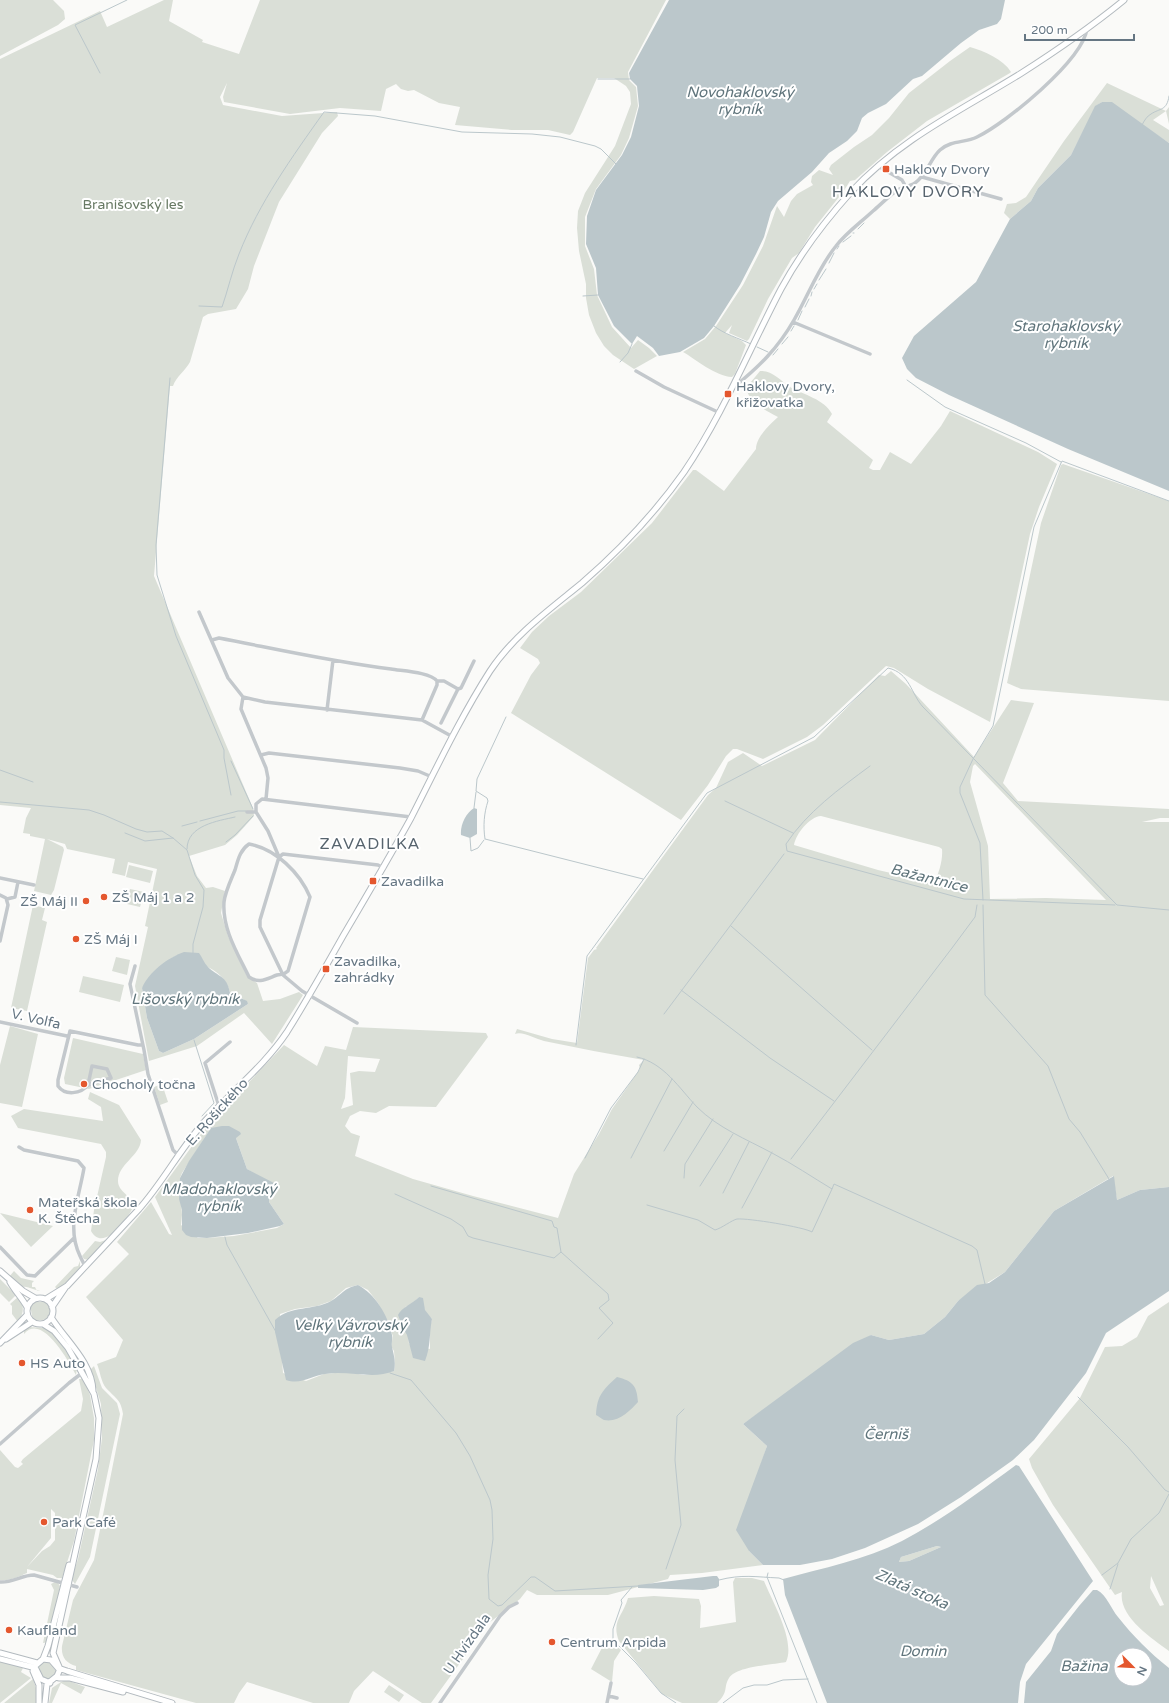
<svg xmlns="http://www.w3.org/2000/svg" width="1169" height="1703" viewBox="0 0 1169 1703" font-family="'Varela Round',sans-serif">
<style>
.green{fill:#dadfd7;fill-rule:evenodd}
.water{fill:#bbc7cb;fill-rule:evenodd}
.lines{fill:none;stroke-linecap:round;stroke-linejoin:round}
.stream{stroke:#bbc7cb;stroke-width:1}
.secondary-casing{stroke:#b3babf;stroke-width:7}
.street{stroke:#c3c8cc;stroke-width:3.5}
.secondary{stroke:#fff;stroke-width:5}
.poi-dot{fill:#e4572e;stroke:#fff;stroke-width:1.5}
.labels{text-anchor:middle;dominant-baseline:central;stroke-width:4;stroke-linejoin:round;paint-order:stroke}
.poi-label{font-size:14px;fill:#657683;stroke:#fff;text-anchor:start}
.park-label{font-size:14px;fill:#687a64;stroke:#fff}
.street-label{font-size:14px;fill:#657683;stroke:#fff}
.water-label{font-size:15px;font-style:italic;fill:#60757c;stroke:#fff}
.quarter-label{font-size:16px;letter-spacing:1px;fill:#57646e;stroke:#fff}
</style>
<rect width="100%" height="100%" fill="#fafaf8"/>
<path class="green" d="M0,0h53l11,11 1,8 -7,6 -58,31z
M164,0h9l-4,21 34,19 -1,2 37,12 21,-54h406l-38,72 1,8 7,7 2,19 -9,32 -8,17 -25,34 -11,28v29l9,23 3,26 15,32 19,21 7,-8 11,8 8,8 -23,13 -21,-14 -9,-9 -8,-13 -7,-18 -3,-17v-14l-7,-33 -2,-23 1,-17 7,-18 30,-47 16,-42 -1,-12 -4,-6 -12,-8h-17l-24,54 -3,3 -22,-5h-36l-57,-5 5,-18 -21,-4 -25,-13 -6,1 -7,-2 -5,-5 -10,5 -5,22 -41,-3 -50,6 -66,-12 -1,-5 4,-14 -7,14 3,8 59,11 55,-4 1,4 -16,17 -43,69 -25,64 -6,23 -12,20 -28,5 -5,3 -13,45c-5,9 -14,15 -17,24h-3l-16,190 99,232 1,8 -17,19 -12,10 -36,11 8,20 9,12 7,-1 12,4 -4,22 7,23 19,40 10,7 6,18 17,-2 19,-7 4,3 -31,49 -28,-31 -47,33 -48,15 -14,-75 13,-59 -3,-1 12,-57 -29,-7 -3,14 -13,-3 3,-14 -48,-10 -2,-5 -18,-5 16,8 1,3 -10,40 -3,5 -17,-4 11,-52 -15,-3v-2l-7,-1 3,-15 5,-10 -31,-3v-746l100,-48 7,16zM177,955c19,7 49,14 53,38l13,6 5,5 -54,35 -31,14 -4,-2 -12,-33 -5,-30c11,-14 20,-25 35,-33z
M970,47c14,4 33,12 41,25l-1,1 -83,48 -40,31 -32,28 -5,1 -7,11 -28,35 -16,26 -7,5 -24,41 -19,40 -2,2 -18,-8 3,-8 -7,8 17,8 4,4 -11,29 -3,3c-17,-1 -35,-17 -49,-25l22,-13 11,-13 27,-41 20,-39 14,-40 7,11 7,-16 6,-7 16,-9 -2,-3 1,-6 7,-6 14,5 -4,-6 2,-4 23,-18 18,-12 17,-17 20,-25 41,-32z
M1107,83l59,28 3,-4v17l-3,-13 -13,9 16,10v13l-27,-18 -40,-23 -6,4 -25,49 -33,33 -7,13 -21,18 -6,-6 3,-9 9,-1 10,-6 38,-56z
M760,371c12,-1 21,10 30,16 14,8 34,12 42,27l-5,8 46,38 -4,8 4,2h7l10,-18 21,12 30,-38 9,-15 88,41 19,12 -18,43 -9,27 -40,188 -62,-33 -34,-21 -8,-2 -63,59 -16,12 -44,22 -26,-10h-4l-7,7 -18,29 -27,35 -170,-107 20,-38 9,-12 -2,-4 -18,-11 12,-16 17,-16 32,-24 71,-69 41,-53h3l28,21 32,-42c0,-12 14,-25 22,-32 -12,-7 -28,-13 -32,-29z
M1063,464l106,37v200l-148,-12 -14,-6 34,-160 20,-58z
M891,671l15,13 68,73 37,-57 23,3 -31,80 15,18 151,8v9h-9l-18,4h27v365l-29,3 -23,10 -4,-24 -59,35 -49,61 -47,29 -13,16 -21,17 -35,6 -18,-5 -128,89 24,22 -13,39 -5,66 14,14 -61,8 -32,2 -2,4 -60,16h-71l-10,-5 -7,9 -31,24 -58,80h-9l-49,-32 -19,20 -5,12h-36l-66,-21 -8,11 -5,10h-38l-120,-33v-4c-10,-3 -15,-9 -14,-20l11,-46 21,-40 29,-146c-2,-15 -8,-16 -17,-26 -5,-6 -6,-17 -9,-24l19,-7 7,-17 -37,-43 43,-43 -12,-12 34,-40 18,32 3,1 -17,-38 48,-66 81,-86 33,21 8,-20 21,4 7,-23 133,6 2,4 -52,70 -47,-1 -13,7 -16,-2 -10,5 -5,10 6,7 9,3 -5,20 58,23 60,17 85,22 16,-44 25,-40 13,-25 28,-40 -1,-4 5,-5c-34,-6 -67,-12 -100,-19 -9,-2 -21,-10 -29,-7l2,-5 35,10 25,4 11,-85 6,-8 3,-1 -1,-1 112,-153 8,-7 12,-26 15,-9 19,13 53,-26 64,-65 6,1zM975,764l131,136 -60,-2 -56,1 -2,-53 -18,-64 3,-16zM821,816l118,31 3,2c1,11 -3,24 -8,34l-56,-13 -84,-25c2,-11 15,-28 27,-29zM348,1056l32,3 -5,13 -16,-1 -9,2 3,32 -12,4 4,-11zM211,1128l25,10 11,31 28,17 -5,8 -1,8 15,22 -7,4 -43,8 -27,2h-9l-17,-13 1,-10 -2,-37 2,-5zM358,1285l10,5 10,13 15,33 -2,10 3,5 1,13 -1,7 -30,4 -18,-3 -22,2 -18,7 -23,-8 -1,-13 -3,-14 1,-32 15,-5 22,-3 14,-5 15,-13zM419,1297l8,18 5,4 -2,8v22l-21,-5 -4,-37 6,-2z
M129,865l24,6 -3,12 -24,-6z
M130,889l14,3 -4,15 -13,-3z
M33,905l12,3 -3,12 5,2 -20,89 -16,-3z
M116,957l14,3 -3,15 -15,-4z
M83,976l41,9 -4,17 -41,-10z
M10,1026l28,8 -16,73 -22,-4v-38z
M73,1038l70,16 3,16 -57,19 -24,-5 -1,-6z
M162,1084l6,18 -8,3 -6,-18z
M90,1092l29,13 22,35c-1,16 -23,24 -23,41 0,11 13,13 15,26 -5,12 -30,46 -42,24l3,-21 12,-53v-5l-5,-8 -83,-16 -7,-12 13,-7 79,12 -2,-14 -13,-8z
M0,1213l53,13 -22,21z
M109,1239l-20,21 -5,-1 -2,-3 13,-15 5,1z
M80,1261v8l-22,21 -3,-3 19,-20 4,-1z
M14,1271l7,7 13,3 -2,2v4h3l2,4h8c-9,1 -17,-6 -23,-4l-13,-10z
M0,1279l16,16 -7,7 -9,-9z
M18,1297c7,8 6,16 0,25l-6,-8v-8l-2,-2z
M36,1302h11l3,5v10l-7,3h-9l-2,-4 -2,-11z
M1169,1302v349c-18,-13 -51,-35 -47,-59l-7,3 -62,-90 -21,-37 -3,-9 51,-61 25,-51 17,-1 15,-9 11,-21zM1151,1576l13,29 -4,1 -10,-18z
M29,1327l15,1 9,5 16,21 8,14 -1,7c-7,-13 -34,-63 -52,-41v-4z
M94,1366l8,22 15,15 3,11 -30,143 -15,27 -3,-4v-3l6,-18 20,-90 4,-31 -1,-34 -10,-33v-2z
M79,1379h3l2,1 6,15 4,23v22l-20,101 -12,37h-5l-4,-3 -26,-6v4c-9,4 -17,8 -27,7v-130l15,17 3,1 5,-4 -2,-2 2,-3 58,-48 2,-12zM51,1509l4,4v27l-5,6 -8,5 -15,16 24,-29z
M937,1546l4,1 -32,14 -10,1 2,-5z
M735,1578h17l12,3c8,20 32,60 22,81 -14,3 -50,4 -57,16 -6,10 0,14 -12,25h-35l-20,-9 -43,-53c-8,-20 4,-25 9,-43l26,-2 45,3 2,7 -1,22 36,-6 -3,-40z
M55,1582l3,1 2,3 -12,56 -5,1 11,-53 -3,-6z
M607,1638l14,12 -7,11 -2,21 -21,-13z
M47,1660l10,8 1,5 -10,8 -5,-2 -6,-10 3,-4z
M0,1661l23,7 -2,4 10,6 -31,25z
M33,1679l3,9v15h-32z
M69,1679v2l16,6 -4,7 -20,-11 -9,20h-3l3,-15 9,-6z
M389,1685l15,10 -5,7 -15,-10z"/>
<path class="water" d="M669,0h336l-4,19 -4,5 -18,6 -18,13 -39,33 -9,3 -27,25 -18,9 -6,5 -5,13 -10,10 -18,12 -17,19 -34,29 -7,11 -7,25 -8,17 -16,31 -26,41 -10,12 -24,14 -21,4 -6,-8 -16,-12 -5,8 -18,-18 -16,-31 -2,-27 -10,-24 1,-28 9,-26 26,-35 9,-18 8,-31 -2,-20 -7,-7 -1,-6z
M1102,102h10l57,41v348l-101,-42 -119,-54 -33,-17 -9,-9 -5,-11 12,-22 62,-54 34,-63 21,-18 7,-13 33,-33 24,-49z
M474,808l3,1v25l-7,4 -9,-3c-1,-10 5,-22 13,-27z
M184,952l15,1c3,4 5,10 9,14 10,10 19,8 22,26l17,8 1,3 -54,35 -31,14 -4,-2 -12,-33 -5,-30c7,-16 25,-30 42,-36z
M222,1126h7l11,6 1,2 -5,4 1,3 10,28 27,14 1,3 -5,8 -1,8 15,22 -4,2 -32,7 -41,5 -16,-1 -5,-2 -4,-5v-20l-3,-11 1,-21 9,-17 22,-33z
M1114,1176l3,24 23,-10 29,-3v104l-63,42 -20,40 -52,67 -21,20 -52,37 -43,27 -53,24 -33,11 -32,6h-37l-14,-14 -13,-21 31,-84 -24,-22 110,-81 18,-8 18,5 35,-6 21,-17 13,-16 19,-16 12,-2 16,-11 49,-61z
M358,1285c17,9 30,30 34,50 1,4 -1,8 0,12 2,9 4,15 2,24 -21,9 -45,-1 -69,3 -14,2 -24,11 -39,6l-11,-48v-12c16,-15 38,-9 56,-19 12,-7 11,-12 27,-16z
M419,1297l4,1 2,12 7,9c-3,15 -1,27 -7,42l-12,-3 -6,-23 -4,-7 -5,-13c4,-8 14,-11 21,-18z
M617,1377c16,4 20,9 21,25 -8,9 -20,21 -34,18 -2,-1 -6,-4 -8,-5 1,-20 7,-25 21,-38z
M1016,1465l3,1 74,115 -67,83 -6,18 -2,21h-191l-42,-108 -2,-16c40,-11 81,-19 119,-38 40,-21 77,-49 114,-76zM937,1546l4,1 -32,14 -10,1 2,-5z
M713,1576h4l2,3v7l-3,2 -13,2 -65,-2v-3z
M1093,1590h4c10,5 14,19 21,27 15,19 32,36 51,51v35h-145l2,-21 25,-31 6,-17 22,-28zM1121,1655h24v24h-24z"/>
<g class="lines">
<path class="stream" d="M100,73l-25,-48 52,-25
M598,79h32
M1142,125c2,-4 5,-9 9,-11 9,-6 16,-3 18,-18
M858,229l6,-6
M853,233h1
M843,242l8,-6
M837,249l2,-3
M829,263l5,-10
M819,280l7,-11
M814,289l3,-5
M583,296l15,-1
M811,296l1,-4
M199,306l23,1c6,-17 10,-36 17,-53 20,-51 53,-97 85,-142l51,4 87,16 70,2 28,3 35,9 6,3 15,15
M805,307l4,-8
M798,320l4,-9
M714,326c10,8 24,12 37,18
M791,331l3,-5
M782,344l6,-7
M757,347l11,5
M773,355l5,-6
M620,362l8,-9 4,-9
M170,378l-14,167 1,30 19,61 48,114v8l7,37
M907,380l38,27 81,36 35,19
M506,717l-29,62 -1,12 11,7 1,3c-4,12 -5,25 -3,38l158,40
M231,761l22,48
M870,766c-31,23 -63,46 -84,78l1,7 177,48 151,6
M0,770l33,12
M725,801l68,32
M0,802l89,8 15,5 32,14 11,3 15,-1 11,7 14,12 8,25 9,15 -1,17 -10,37v9
M474,808l2,-16
M200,821l38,-10h8
M182,826l15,-4
M125,833l20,8 28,-3
M470,838l1,13 7,-3 6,-8
M226,842l9,-7 18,-19
M187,849c0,-24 31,-28 48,-32
M983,900l-3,-57 -20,-50v-6l13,-28 20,-33 41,-199 27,-64 1,-2 107,40
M983,905l2,90 63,71 21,53 11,13 29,47
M731,926l141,124
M681,990l89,68 64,43
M664,1014l120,-160
M194,1040l20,63 -12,13
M576,1045l11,-89 120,-163 107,-56 74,-69c22,5 23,26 35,39l194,198 52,5
M637,1057c27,6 42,31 60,50 21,21 49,32 75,46 21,11 40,24 60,36l2,-5 138,62 5,4 8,34
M207,1125l4,3
M664,1151l29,-49
M585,1158l26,-50 27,-36 6,-13
M631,1158l41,-79
M791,1159l161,-211 23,-31 2,-12
M684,1178l1,-14 28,-45
M431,1186l121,35 2,6 3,1 4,24
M700,1186l33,-52
M723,1193l26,-51
M395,1194l56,25 12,8 5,9 5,2 81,20 7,-6 47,42 1,6 -10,8 14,15 -15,16
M647,1205l51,15 17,10c7,-2 17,-10 22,-11 11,-1 67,8 75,13l20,-43
M742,1208l30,-56
M225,1237l2,8 49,87
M390,1373l21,7 45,53 14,23 20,44 2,10 1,29 -5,36 1,24 9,7 4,-1 29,-28h4l20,14 83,-5
M1078,1397l50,50 37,43 4,2
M666,1569l15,-44 -6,-65 2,-44 7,-7
M768,1573l-1,4 50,126
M1102,1575l16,-12 13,-24 28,-26 10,-19
M719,1580c23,-6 37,-3 60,-2l5,2
M632,1587l-11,13 1,3 -9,26v11l23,23 25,30 15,10
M1110,1589l8,-25
M723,1703l20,-15 11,-3h13l16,-5 25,-1"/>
<defs>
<path id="secondary" d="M0,1271l23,20 12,7
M10,1282c5,9 12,16 17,25
M27 1311a13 13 0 1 1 26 0a13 13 0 1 1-26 0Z
M46,1299l21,-13 72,-77c25,-28 42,-62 67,-89 27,-30 59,-55 81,-88 20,-32 38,-64 56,-96 23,-39 46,-78 68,-118 25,-49 49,-100 79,-147 24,-36 59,-61 92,-88 38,-33 73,-70 102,-111 39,-58 65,-122 97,-183 19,-35 43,-67 70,-97 49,-53 109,-81 169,-118 36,-23 71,-47 104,-74
M52,1307l13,-19
M51,1317c15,24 41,45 42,74
M43,1324l11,7 14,17 26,46 5,24 -3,41 -43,194 7,16 -3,7 -10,8 -2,19
M6,1339l26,-17
M0,1343l27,-28
M0,1653l37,10
M0,1659l32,8 4,2 5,10 9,4
M43,1659l8,1 7,8 9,3 105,32
M59,1678h11l53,14
M39,1703v-18l-6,-14 3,-6 7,-6 5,-13 21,-81"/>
</defs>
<use href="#secondary" class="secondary-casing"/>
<path class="street" d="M878,166l24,14 4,7
M922,177l79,22
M793,322l77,32
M636,371l28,16 56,26
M734,387c25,-20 44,-39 60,-67 14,-24 24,-52 42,-74 10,-13 24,-23 37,-35 7,-6 15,-14 23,-20 5,-4 13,-4 19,-8 12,-8 15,-24 25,-33 11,-10 25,-7 37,-13 29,-14 105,-76 110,-108
M199,612l29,66 15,19
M212,640l7,-2c57,11 114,24 172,31 11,2 39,3 46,12v4l-15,35
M437,681h7l14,8
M243,697l22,5 157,18 31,17
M243,697l-2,12 25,59 2,10 -2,21
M327,710l6,-50
M441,723l17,-34 3,-1 13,-27
M261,755l8,-2 131,15 18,3 14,6
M247,812h9
M249,844c27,5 51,29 61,53l-22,74c-4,4 -6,3 -11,4 -11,4 -18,9 -28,2 -11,-23 -27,-48 -25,-75 1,-10 7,-22 11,-32 3,-10 5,-20 14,-26z
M279,857l4,-3 95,11 6,3
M0,878l34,7
M0,895l6,3 2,7 -8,36
M7,899l8,-2 3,-15
M135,966l-5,18 14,66 4,24 25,76 6,6
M0,1022l67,14
M357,1023l-55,-32 -19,-16 -23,-48v-7l19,-63 -11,-26 -12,-19v-8l6,-5 149,18
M92,1066l15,3 4,9 -23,7z
M88,1085c-7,9 -23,11 -30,1v-6l12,-49 68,14h5
M219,1106l-14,-43 25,-21
M19,1147l5,3 54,11 6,7c-5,30 -18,59 -4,88 2,4 3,7 6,11
M0,1247l27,28 8,1 39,-38
M0,1444l69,-61 13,-10
M0,1582c12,1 22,-7 34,-7l43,12
M609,1696l8,2
M440,1703l60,-87 9,-9 8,-4
M607,1703l4,-20"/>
<use href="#secondary" class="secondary"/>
</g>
<g class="poi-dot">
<rect x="882" y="165" width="8" height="8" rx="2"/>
<rect x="724" y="390" width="8" height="8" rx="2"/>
<rect x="369" y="877" width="8" height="8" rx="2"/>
<circle cx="104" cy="897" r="4"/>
<circle cx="86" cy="901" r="4"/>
<circle cx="76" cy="939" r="4"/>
<rect x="322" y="965" width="8" height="8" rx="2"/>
<circle cx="84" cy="1084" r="4"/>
<circle cx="30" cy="1210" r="4"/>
<circle cx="22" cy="1363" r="4"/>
<circle cx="44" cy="1522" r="4"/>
<circle cx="9" cy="1630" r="4"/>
<circle cx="552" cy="1642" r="4"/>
</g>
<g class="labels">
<g class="poi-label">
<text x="894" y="169">Haklovy Dvory</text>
<text x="736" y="386">Haklovy Dvory,<tspan x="736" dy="16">křižovatka</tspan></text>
<text x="381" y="881">Zavadilka</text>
<text x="112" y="897">ZŠ Máj 1 a 2</text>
<text x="78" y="901" text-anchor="end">ZŠ Máj II</text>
<text x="84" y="939">ZŠ Máj I</text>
<text x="334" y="961">Zavadilka,<tspan x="334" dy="16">zahrádky</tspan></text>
<text x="92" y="1084">Chocholy točna</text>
<text x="38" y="1202">Mateřská škola<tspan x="38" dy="16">K. Štěcha</tspan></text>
<text x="30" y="1363">HS Auto</text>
<text x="52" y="1522">Park Café</text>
<text x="17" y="1630">Kaufland</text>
<text x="560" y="1642">Centrum Arpida</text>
</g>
<g class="park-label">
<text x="133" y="204">Branišovský les</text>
</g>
<g class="street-label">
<text transform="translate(36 1019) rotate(13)">V. Volfa</text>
<text transform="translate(217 1112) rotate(-48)">E. Rošického</text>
<text transform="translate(467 1644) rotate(-55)">U Hvízdala</text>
</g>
<g class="water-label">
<text x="740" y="92">Novohaklovský<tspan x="740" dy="17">rybník</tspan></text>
<text x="1066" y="326">Starohaklovský<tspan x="1066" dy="17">rybník</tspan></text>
<text transform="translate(929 878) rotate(14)">Bažantnice</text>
<text x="185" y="999">Lišovský rybník</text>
<text x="219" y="1189">Mladohaklovský<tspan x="219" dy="17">rybník</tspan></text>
<text x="350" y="1325">Velký Vávrovský<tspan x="350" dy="17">rybník</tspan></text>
<text x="886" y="1434">Černiš</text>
<text transform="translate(912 1589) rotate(24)">Zlatá stoka</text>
<text x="923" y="1651">Domin</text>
<text x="1084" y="1666">Bažina</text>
</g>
<g class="quarter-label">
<text x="908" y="192">HAKLOVY DVORY</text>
<text x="370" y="844">ZAVADILKA</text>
</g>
</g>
<g transform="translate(1133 1667) rotate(114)"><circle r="19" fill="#ffffff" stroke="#c1c8cd"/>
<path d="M0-3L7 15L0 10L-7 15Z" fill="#e4572e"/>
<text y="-6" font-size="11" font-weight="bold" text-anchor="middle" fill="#657683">N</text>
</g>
<path d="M1025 34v6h109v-6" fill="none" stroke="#657683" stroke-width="2"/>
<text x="1031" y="34" font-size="12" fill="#657683" stroke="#ffffff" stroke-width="3" paint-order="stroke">200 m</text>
</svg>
